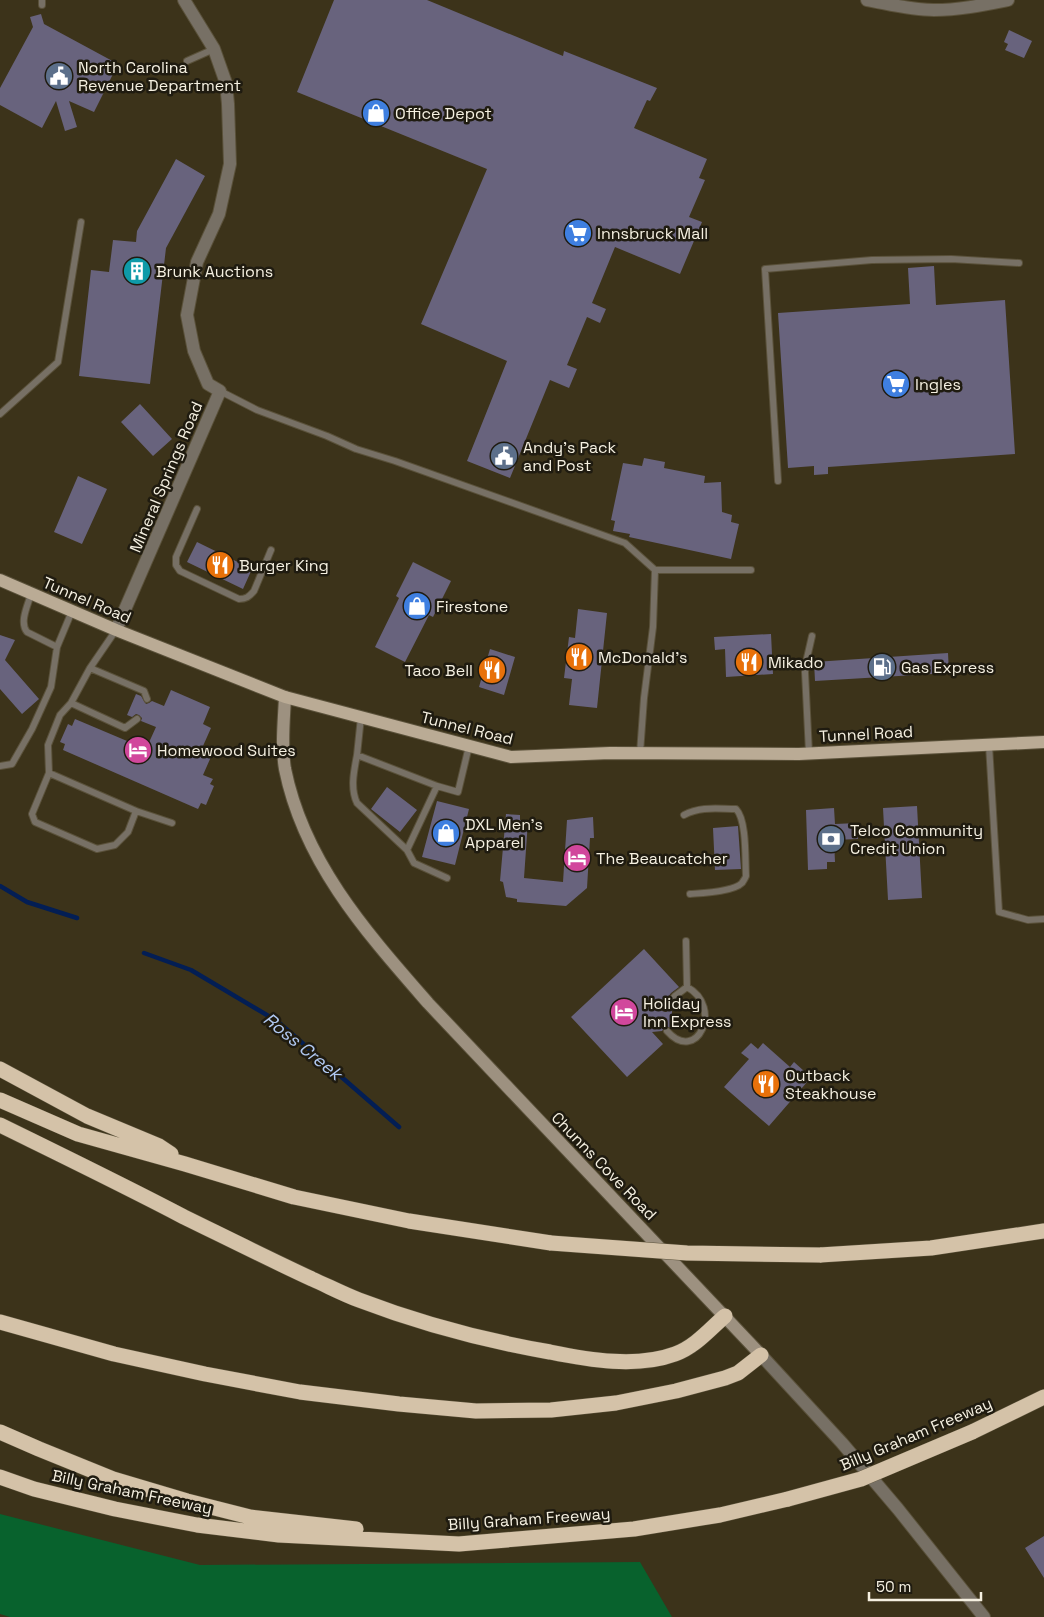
<svg xmlns="http://www.w3.org/2000/svg" width="1044" height="1617" viewBox="0 0 1044 1617" font-family="'Space Grotesk',sans-serif">
<style>
.green{fill:#08622d}
.lines{fill:none;stroke-linecap:round;stroke-linejoin:round}
.stream{stroke:#031e54;stroke-width:4.5}
.building{fill:#68637d}
.service-casing{stroke:#5a513a;stroke-width:8}
.minor-casing{stroke:#5a513a;stroke-width:14}
.tertiary-casing{stroke:#5a513a;stroke-width:14}
.secondary-casing{stroke:#5a513a;stroke-width:14}
.primary-casing{stroke:#5a513a;stroke-width:14}
.motorway-casing{stroke:#5a513a;stroke-width:16}
.service{stroke:#777065;stroke-width:6}
.minor{stroke:#777065;stroke-width:12}
.tertiary{stroke:#777065;stroke-width:12}
.secondary{stroke:#9d9180;stroke-width:12}
.primary{stroke:#baab95;stroke-width:12}
.motorway{stroke:#d4c2a8;stroke-width:15}
.motorway-bridge-casing{stroke:#5a513a;stroke-width:16;stroke-linecap:butt}
.motorway-bridge{stroke:#d4c2a8;stroke-width:15}
.labels{text-anchor:middle;dominant-baseline:central;stroke-width:5;stroke-linejoin:round;paint-order:stroke}
.poi-label{font-size:16px;fill:#f5f0e1;stroke:#1f1b10;text-anchor:start}
.street-label{font-size:16px;fill:#f5f0e1;stroke:#1f1b10}
.water-label{font-size:18px;font-style:italic;fill:#b1c9f2;stroke:#1f1b10}
</style>
<rect width="100%" height="100%" fill="#3c331a"/>
<path class="green" d="M0,1514l200,51 440,-3 32,55h-662l-10,-3z"/>
<g class="lines">
<path class="stream" d="M0,886l27,16 50,16
M144,953l47,17 86,51 122,106"/>
</g>
<path class="building" d="M334,0h93l136,56 1,-5 93,37 -7,13 -3,-1 -13,28 73,31 -8,19 6,2 -16,37 13,5 -22,52 -65,-27 -23,56 14,6 -6,14 -13,-6 -20,48 10,4 -8,19 -19,-8 -40,98 -43,-17 40,-100 -86,-37 66,-155 -190,-77z
M41,14l3,10 74,40 -24,48 -25,-11 8,26 -12,4 -9,-30 -14,27 -42,-23v-17l33,-61 -3,-10z
M1009,30l23,11 -8,17 -19,-8 3,-6 -4,-2z
M176,159l29,17 -39,72 -16,136 -71,-8 12,-106 18,2 4,-32 23,2 1,-11z
M934,266l2,39 69,-5 10,154 -187,13v7l-14,1v-9l-26,2 -10,-155 132,-9 -2,-36z
M140,404l32,35 -19,17 -32,-34z
M644,458l21,4 -1,6 41,8 -1,7 17,-1 1,30 10,3 -1,7 8,2 -8,35 -102,-22 1,-3 -17,-3 2,-10 -4,-1 12,-57 19,3z
M78,476l29,13 -25,55 -28,-12z
M197,542l55,27 -9,20 -56,-27z
M413,562l38,19 -18,36 -4,-2 -24,47 -30,-15 24,-49 -3,-2z
M578,609l29,4 -10,95 -28,-3 3,-26 -8,-1 5,-41 6,1z
M771,634l2,40 -47,3 -1,-28 -10,1 -1,-13z
M0,635l15,5 -10,20 34,39 -17,15 -22,-25z
M490,649l25,8 -11,38 -25,-8z
M948,653l1,20 -134,8 -1,-19z
M171,690l39,17 -7,17 8,4 -8,18 11,4 -11,25 10,4 -3,5 4,2 -8,19 -5,-2 -3,6 -135,-59 2,-6 -5,-2 8,-18 4,2 3,-7 71,30 10,-22 -15,-6 1,-3 -3,-3 -3,-1 -4,3 -5,-2 9,-21 5,2 5,8 3,-1 3,-2 12,5z
M387,787l30,23 -17,22 -29,-23z
M437,801l32,8 -14,56 -33,-8z
M917,806l5,92 -34,2 -5,-92z
M834,808l1,16 22,-1 1,16 -24,1 1,22h-8v7l-19,1 -2,-60z
M506,814l14,1v5l8,1 -4,57 39,4 4,-62 26,-3 1,21h-4l-3,50 -21,18 -49,-4v-3l-11,-2 -3,-15 -3,-1z
M738,826l3,43 -26,1 -2,-42z
M644,949l35,38 -8,6 -10,14 1,4 4,1 6,-4v21l-6,-3 -4,5 -10,1 11,12 -36,33 -56,-60z
M751,1043l7,6 5,-6 27,24 4,-5 10,9 -3,3 7,7 -39,45 -45,-39 25,-28 -8,-6z
M1044,1536v42l-19,-30z"/>
<g class="lines">
<defs>
<path id="service" d="M42,5v-5
M187,61l27,-12
M220,391l37,19 70,26 29,13 39,12 230,82 30,27h96
M0,414l58,-52 23,-140
M778,481l-13,-212 107,-9 79,-1 68,4
M197,509l-21,48v8l4,6 59,28c7,0 10,-2 15,-8l17,-41
M31,594c-3,11 -12,28 -4,38l30,15
M116,630l-26,38 -19,35 -11,12 -12,30 1,28 -17,41 3,8 62,27 18,-4 13,-13 8,-21 36,12
M90,668l54,23 3,8
M71,703l54,25 12,-9
M361,717l-4,38 80,31 21,6 11,-46
M989,745l10,167 29,8 16,-1
M640,753l4,-55 9,-71 2,-57
M809,753l-4,-81 2,-14 5,-22
M357,755c-3,16 -7,33 0,48l50,47 7,13 33,15
M0,766l12,-2 20,-35 19,-42 6,-40 15,-36
M49,773l87,38
M684,815c17,-9 34,-6 52,-6 11,11 9,51 10,67 0,1 -4,7 -4,7 -9,9 -40,10 -52,11
M407,850l30,-64
M686,941l1,46
M666,1007l9,-11 12,-9c37,20 10,78 -20,44"/>
<path id="minor" d="M867,0c22,4 44,10 67,10 25,0 49,-5 74,-10
M116,630l104,-239 -12,-7 -14,-33 -7,-36 10,-53 22,-48 11,-50 -2,-60 -2,-21 -12,-34 -30,-49"/>
<path id="tertiary" d="M761,1355l81,88 56,66 86,108"/>
<path id="secondary" d="M285,697c-1,23 -4,49 0,72 19,94 82,164 143,234l333,352"/>
<path id="primary" d="M0,580l116,50 169,67 226,60 99,-4 189,1 245,-12"/>
<path id="motorway" d="M0,1069l87,47 72,30 12,8
M0,1100l78,34 107,30 109,33 115,24 142,22
M0,1125c61,30 123,60 184,92 43,21 85,42 128,62 16,7 31,15 47,21 60,23 128,41 191,52 39,8 87,16 125,2 20,-7 35,-25 50,-38
M820,1255l111,-7 113,-17
M0,1322l114,32 91,20 95,18 99,12 77,7 75,-1 65,-7 60,-12 49,-13 13,-5 23,-18
M0,1432l39,17 74,30 74,22 63,16 106,12
M972,1432l72,-35
M0,1477l34,12 81,20 82,16 82,10 180,9 175,-15 86,-14 68,-16"/>
</defs>
<use href="#service" class="service-casing"/>
<use href="#minor" class="minor-casing"/>
<use href="#tertiary" class="tertiary-casing"/>
<use href="#secondary" class="secondary-casing"/>
<use href="#primary" class="primary-casing"/>
<use href="#motorway" class="motorway-casing"/>
<use href="#service" class="service"/>
<use href="#minor" class="minor"/>
<use href="#tertiary" class="tertiary"/>
<use href="#secondary" class="secondary"/>
<use href="#primary" class="primary"/>
<use href="#motorway" class="motorway"/>
<defs>
<path id="motorway-bridge" d="M551,1243l136,10 133,2
M788,1499l73,-20 111,-47"/>
</defs>
<use href="#motorway-bridge" class="motorway-bridge-casing"/>
<use href="#motorway-bridge" class="motorway-bridge"/>
</g>
<defs>
<symbol id="civic-disc" viewBox="-11 -11 22 22"><circle r="9.5" fill="#5c6f8a" stroke="#1f1b10"/><path d="M-.6-6.5H3V-4.5H.6V-3L4-1V1h2V6H-6V1h2V-1L-.6-3ZM-1.2 2.5V6h2.4V2.5Z" fill="#fff"/></symbol>
<symbol id="shop-disc" viewBox="-11 -11 22 22"><circle r="9.5" fill="#3f7fe0" stroke="#1f1b10"/><path d="M-5-2.5h2.3a2.7 3.5 0 0 1 5.4 0H5L5.5 6h-11ZM-1.5-2.5h3a1.5 2.3 0 0 0-3 0Z" fill="#fff"/></symbol>
<symbol id="supermarket-disc" viewBox="-11 -11 22 22"><circle r="9.5" fill="#3f7fe0" stroke="#1f1b10"/><path d="M-6-5.5h2.5l.6 2H6L4.5 2H-2.5L-4.4-4H-6ZM-1.5 3.2a1.3 1.3 0 1 0 .1 0ZM3 3.2a1.3 1.3 0 1 0 .1 0Z" fill="#fff"/></symbol>
<symbol id="building-disc" viewBox="-11 -11 22 22"><circle r="9.5" fill="#0f9aa8" stroke="#1f1b10"/><path d="M-4-6H4V6H1V3H-1V6H-4ZM-2.5-4.3h1.7v1.8h-1.7ZM.8-4.3h1.7v1.8H.8ZM-2.5-1h1.7V.8h-1.7ZM.8-1h1.7V.8H.8Z" fill="#fff"/></symbol>
<symbol id="restaurant-disc" viewBox="-11 -11 22 22"><circle r="9.5" fill="#e8710a" stroke="#1f1b10"/><path d="M-5-6h1v4h1v-4h1v4h1v-4h1v5L-1.5 .5V6h-2V.5L-5-1ZM5-6V6H3V1.5H1.5Q1.5-4 5-6Z" fill="#fff"/></symbol>
<symbol id="fuel-disc" viewBox="-11 -11 22 22"><circle r="9.5" fill="#5c6f8a" stroke="#1f1b10"/><path d="M-5.5-6h7V0h2V4h1.3V-2.5L3-4.5l.8-.8L6-3V5H2.5V1h-1V6h-7ZM-4.2-4.7v3.2H.2V-4.7Z" fill="#fff"/></symbol>
<symbol id="hotel-disc" viewBox="-11 -11 22 22"><circle r="9.5" fill="#d1479c" stroke="#1f1b10"/><path d="M-6-4.5h1.5V1H6V5H4.5V3h-9V5H-6ZM-4 0a1.8 1.8 0 1 1 3.6 0ZM.5 0V-2.5h3Q6-2.5 6 0Z" fill="#fff"/></symbol>
<symbol id="bank-disc" viewBox="-11 -11 22 22"><circle r="9.5" fill="#5c6f8a" stroke="#1f1b10"/><path d="M-6-4H6V4H-6ZM0-2.3a2.3 2.3 0 1 0 0 4.6a2.3 2.3 0 1 0 0-4.6Z" fill="#fff"/></symbol>
</defs>
<g fill-rule="evenodd">
<use href="#civic-disc" x="43" y="60" width="32" height="32"/>
<use href="#shop-disc" x="360" y="97" width="32" height="32"/>
<use href="#supermarket-disc" x="562" y="217" width="32" height="32"/>
<use href="#building-disc" x="121" y="255" width="32" height="32"/>
<use href="#supermarket-disc" x="880" y="368" width="32" height="32"/>
<use href="#civic-disc" x="488" y="440" width="32" height="32"/>
<use href="#restaurant-disc" x="204" y="549" width="32" height="32"/>
<use href="#shop-disc" x="401" y="590" width="32" height="32"/>
<use href="#restaurant-disc" x="563" y="641" width="32" height="32"/>
<use href="#restaurant-disc" x="733" y="646" width="32" height="32"/>
<use href="#fuel-disc" x="866" y="651" width="32" height="32"/>
<use href="#restaurant-disc" x="476" y="654" width="32" height="32"/>
<use href="#hotel-disc" x="122" y="734" width="32" height="32"/>
<use href="#shop-disc" x="430" y="817" width="32" height="32"/>
<use href="#bank-disc" x="815" y="823" width="32" height="32"/>
<use href="#hotel-disc" x="561" y="842" width="32" height="32"/>
<use href="#hotel-disc" x="608" y="996" width="32" height="32"/>
<use href="#restaurant-disc" x="750" y="1068" width="32" height="32"/>
</g>
<g class="labels">
<g class="poi-label">
<text x="78" y="67">North Carolina<tspan x="78" dy="18">Revenue Department</tspan></text>
<text x="395" y="113">Office Depot</text>
<text x="597" y="233">Innsbruck Mall</text>
<text x="156" y="271">Brunk Auctions</text>
<text x="915" y="384">Ingles</text>
<text x="523" y="447">Andy's Pack<tspan x="523" dy="18">and Post</tspan></text>
<text x="239" y="565">Burger King</text>
<text x="436" y="606">Firestone</text>
<text x="598" y="657">McDonald's</text>
<text x="768" y="662">Mikado</text>
<text x="901" y="667">Gas Express</text>
<text x="473" y="670" text-anchor="end">Taco Bell</text>
<text x="157" y="750">Homewood Suites</text>
<text x="465" y="824">DXL Men's<tspan x="465" dy="18">Apparel</tspan></text>
<text x="850" y="830">Telco Community<tspan x="850" dy="18">Credit Union</tspan></text>
<text x="596" y="858">The Beaucatcher</text>
<text x="643" y="1003">Holiday<tspan x="643" dy="18">Inn Express</tspan></text>
<text x="785" y="1075">Outback<tspan x="785" dy="18">Steakhouse</tspan></text>
</g>
<g class="street-label">
<text transform="translate(166 477) rotate(-67)">Mineral Springs Road</text>
<text transform="translate(87 600) rotate(23)">Tunnel Road</text>
<text transform="translate(467 728) rotate(14)">Tunnel Road</text>
<text transform="translate(866 734) rotate(-3)">Tunnel Road</text>
<text transform="translate(604 1166) rotate(46)">Chunns Cove Road</text>
<text transform="translate(916 1434) rotate(-23)">Billy Graham Freeway</text>
<text transform="translate(132 1492) rotate(12)">Billy Graham Freeway</text>
<text transform="translate(529 1519) rotate(-4)">Billy Graham Freeway</text>
</g>
<g class="water-label">
<text transform="translate(303 1046) rotate(39)">Ross Creek</text>
</g>
</g>
<path d="M869 1592v8h112v-8" fill="none" stroke="#f5f0e1" stroke-width="2.5"/>
<text x="876" y="1592" font-size="15" fill="#f5f0e1" stroke="#1f1b10" stroke-width="4" paint-order="stroke">50 m</text>
</svg>
